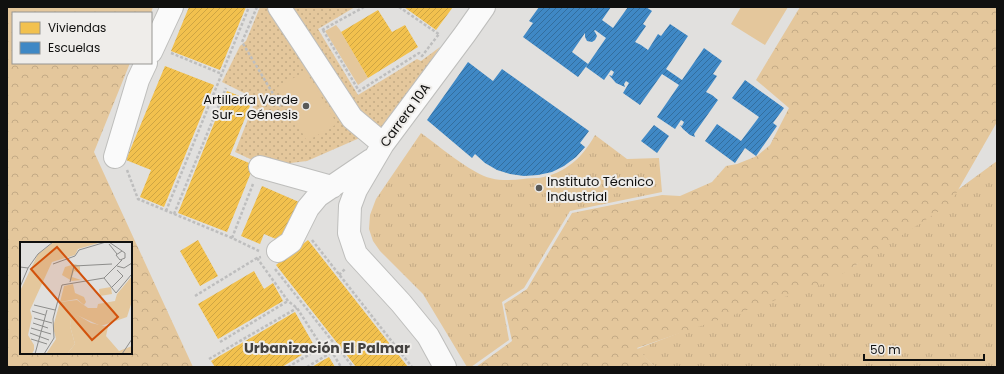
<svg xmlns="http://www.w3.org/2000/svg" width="1004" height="374" viewBox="0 0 1004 374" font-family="Poppins,sans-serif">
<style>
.grass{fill:url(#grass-tufts)}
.forest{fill:url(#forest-crowns);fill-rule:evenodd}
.park{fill:url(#park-dots)}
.garden{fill:#e4c79c}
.homes{fill:url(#homes-hatch)}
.schools{fill:url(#schools-hatch)}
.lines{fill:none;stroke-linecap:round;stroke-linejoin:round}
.minor-casing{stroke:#bebebc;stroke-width:24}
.path{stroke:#bebebe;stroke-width:2.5;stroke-dasharray:3 2;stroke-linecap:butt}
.minor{stroke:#fafafa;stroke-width:22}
.poi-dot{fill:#595957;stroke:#efedea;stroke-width:1.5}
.labels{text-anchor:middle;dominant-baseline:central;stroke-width:4;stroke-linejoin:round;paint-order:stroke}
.poi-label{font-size:13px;fill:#10100f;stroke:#efedea;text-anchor:end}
.street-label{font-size:13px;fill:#10100f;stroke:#efedea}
.neighbourhood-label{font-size:14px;font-weight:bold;fill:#43413f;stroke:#efedea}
.inset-road{fill:none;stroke:#8d8d8b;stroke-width:1}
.view{fill:#d2520c;fill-opacity:0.15;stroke:#d2520c;stroke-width:2}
.inset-edge{fill:none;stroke:#10100f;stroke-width:2}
</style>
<defs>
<pattern id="grass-tufts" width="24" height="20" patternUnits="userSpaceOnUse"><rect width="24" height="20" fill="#e4c79c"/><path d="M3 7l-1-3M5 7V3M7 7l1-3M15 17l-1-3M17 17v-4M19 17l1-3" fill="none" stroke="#c3aa85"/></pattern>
<pattern id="forest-crowns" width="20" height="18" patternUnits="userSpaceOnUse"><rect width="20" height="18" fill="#e4c79c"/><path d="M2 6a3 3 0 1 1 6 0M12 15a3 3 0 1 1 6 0" fill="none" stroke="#c3aa85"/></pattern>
<pattern id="park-dots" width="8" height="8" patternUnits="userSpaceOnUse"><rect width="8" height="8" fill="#e4c79c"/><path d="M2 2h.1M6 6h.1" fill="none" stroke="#c3aa85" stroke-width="1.8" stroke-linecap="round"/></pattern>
<pattern id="homes-hatch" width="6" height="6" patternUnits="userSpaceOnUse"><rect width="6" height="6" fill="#f2c14e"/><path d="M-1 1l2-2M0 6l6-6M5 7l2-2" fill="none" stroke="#cea543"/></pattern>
<pattern id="schools-hatch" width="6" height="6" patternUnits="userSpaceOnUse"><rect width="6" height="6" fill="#3f88c5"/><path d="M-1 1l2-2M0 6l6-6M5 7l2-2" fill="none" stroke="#336e9e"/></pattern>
</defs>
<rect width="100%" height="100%" fill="#e1e0de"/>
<path class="grass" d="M421,133c18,13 35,28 55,39 14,9 31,9 47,7 5,-1 11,-1 16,-1 27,-5 43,-20 56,-43l32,24 32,-1 3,34 -92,19 -46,77 -22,14 7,38 -38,27h-4l-44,-73 -43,-43 -7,-10 -4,-12 1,-14 6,-16z
M997,161v206h-342l-18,-18 217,-83z"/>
<path class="forest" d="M7,7h146l-2,6h-138v50h117l-36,89 99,215h-186zM21,243h110v110h-110z
M800,7h197v115l-47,82 -119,77 -194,67 18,19h-179l36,-26 -8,-37 23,-15 45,-76 90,-18 18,1 32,-14 14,-16 11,-2 20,-8 13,-11 19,-37 -33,-28z"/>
<path class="park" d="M260,7h95l-37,22 40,66 59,-36 4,2 19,-14 -53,79 -80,35 -42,5 -30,-14 21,-53 -34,-17 18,-36 6,-5z"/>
<path class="garden" d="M741,7h47l-23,38 -34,-21z
M336,25l4,5 28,48 -10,7 -33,-54z
M306,71l31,53 -30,17 -31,-53z"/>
<path class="homes" d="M189,7h57l-26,63 -49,-19z
M404,7h49l-17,23z
M378,10l14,22 13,-7 13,22 -50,31 -27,-46z
M165,66l49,19 -50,122 -24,-10 11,-27 -25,-10z
M227,91l25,10 -22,54 24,10 -27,67 -49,-19z
M262,186l37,16 -16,40 -19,-8 -4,10 -19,-8z
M198,240l20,36 -18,10 -20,-35z
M308,240l100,127h-52l-80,-102z
M254,271l10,18 9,-6 10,18 -65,38 -20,-35z
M295,312l20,35 -33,20h-67l-4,-6z
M329,357l6,10h-23l8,-5z"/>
<path class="schools" d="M539,7h72l-9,13 11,8 15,-21h18l6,4 -9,13 3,2 -11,16 6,3 7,5 10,-16 3,2 9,-12 18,12 -22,33 16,11 22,-32 18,13 -9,13 4,2 -11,16 6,3 6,5 -24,34 1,3 -5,-2 -7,-6 -3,-4 2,1 2,-4 -3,-2 -6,9 -18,-12 22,-32 -17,-11 -22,31 -17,-12 6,-10 -3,-2 -2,3 1,3 -9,-4 -7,-8 3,1 2,-4 -3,-2 -7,10 -18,-13 20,-29 -11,-8 -1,1 1,1 2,4 -2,4 -3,2 -5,-1 -2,-4v-4l-13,19 16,12 -10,13 -55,-40 10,-14 -4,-2z
M468,62l25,19 9,-12 87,62 -9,12 5,4 -9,10 -12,9 -12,6 -14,3 -14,1 -14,-2 -13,-4 -12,-7 -10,-9 -3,4 -45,-38z
M745,80l39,28 -11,15 4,3 -21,30 -11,-8 -10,15 -30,-22 12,-17 24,17 18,-24 -27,-19z
M654,125l15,11 -12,17 -16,-12z"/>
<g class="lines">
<defs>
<path id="minor" d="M279,7l22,33 51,78 31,26
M151,52l21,-45
M115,157l23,-77 8,-17
M260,167l72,20
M278,251l13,-9 17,-34 10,-12 53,-36
M445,367l-17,-31 -27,-33 -45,-49 -7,-21 1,-27 6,-16 27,-46 82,-110 19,-27"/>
</defs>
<use href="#minor" class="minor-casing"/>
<path class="path" d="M257,7l-15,35 39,65
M399,7l41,28
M322,30l42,-23
M323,30l36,61 60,-38 3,3 17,-22
M171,53l51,21
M127,170l11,29 94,39 27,13
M166,211l83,-204
M174,214l52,-126
M232,238l21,-54
M312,240l100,127
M257,258l31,43 9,7 25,39 10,5 9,15
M275,269l78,98
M339,275l7,-7
M195,296l62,-38 4,-1
M220,342l68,-41
M209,359l88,-51
M288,367l34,-20
M307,367l25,-15"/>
<use href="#minor" class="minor"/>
</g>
<g class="poi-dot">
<circle cx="306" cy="106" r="4"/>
<circle cx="539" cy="188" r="4"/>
</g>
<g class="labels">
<g class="poi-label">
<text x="298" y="99">Artillería Verde<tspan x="298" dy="15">Sur - Génesis</tspan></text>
<text x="547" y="181" text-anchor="start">Instituto Técnico<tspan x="547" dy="15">Industrial</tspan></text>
</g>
<g class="street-label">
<text transform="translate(405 115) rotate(-54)">Carrera 10A</text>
</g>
<g class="neighbourhood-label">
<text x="327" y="348">Urbanización El Palmar</text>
</g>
</g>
<g transform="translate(20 242)">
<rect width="112" height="112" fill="#e1e0de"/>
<path d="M53,42l2,9 9,4 2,5 -2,3 -7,-6 -17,3 4,-16zM52,70l19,11 17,4 -2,9 13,15 13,-5v8h-65l8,-10 -5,-18z" fill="#e4c79c"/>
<path d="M34,0h48l-24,7 -3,6 -23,7 -22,48 2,7 -4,18 6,10v5l-2,4h-12v-63l18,-37zM112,34v25l-5,16 -26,9 -29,-13 -2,13 5,18 -8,10h-21l10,-15 -3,-12 7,-25 17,-2 11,8h9l1,-4 17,-3 2,-7z" fill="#e4c79c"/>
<path d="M55,22l5,2v7l-6,-2 -2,6 9,3 -9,1 -10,-6 3,-8z" fill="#e4c79c"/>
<path d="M91,45l1,7 -12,2 -1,-7z" fill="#e4c79c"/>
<path class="inset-road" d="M89,0l16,11v5l-5,2 -4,-5 6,-4M89,2l8,10M33,22l22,-8 4,-6 27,-8M97,24l7,2 8,-5M0,25l8,1 10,-14 15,-12M84,36l12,15 15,-18M50,40l4,-16 38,-2M0,45l8,-19M92,45l11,-11 -6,-6M14,63l21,5M12,69l13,4M14,76l18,5M13,81l15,5M11,86l20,6M10,91l19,7M11,97l16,5M15,112l12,-44M24,112l10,-16 -1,-19 9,-34 42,-7 18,-18M102,112l10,-15"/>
<path class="view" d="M37,5l61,70 -26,23 -61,-71z"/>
<rect width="112" height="112" class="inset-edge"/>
</g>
<rect width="1004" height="374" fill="none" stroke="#10100f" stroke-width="16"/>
<rect x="12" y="12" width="140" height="52" fill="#efedea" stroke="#969592"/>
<rect x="20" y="22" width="20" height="12" fill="#f2c14e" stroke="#969592"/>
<text x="48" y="32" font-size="12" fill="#10100f">Viviendas</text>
<rect x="20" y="42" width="20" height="12" fill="#3f88c5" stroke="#969592"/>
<text x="48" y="52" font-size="12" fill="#10100f">Escuelas</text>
<path d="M864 354v6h120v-6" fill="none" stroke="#10100f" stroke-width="2"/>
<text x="870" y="354" font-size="12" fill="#10100f" stroke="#efedea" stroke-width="3" paint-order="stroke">50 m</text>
</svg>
